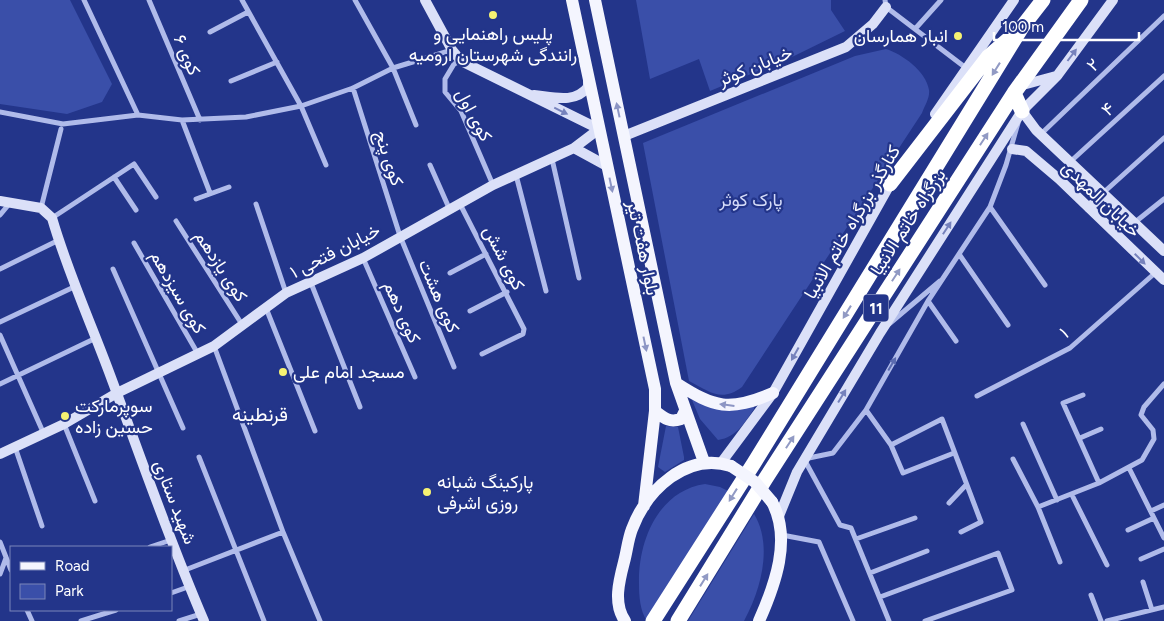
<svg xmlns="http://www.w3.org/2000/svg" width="1164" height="621" viewBox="0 0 1164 621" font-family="Figtree,Vazirmatn,sans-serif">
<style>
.green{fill:#3a4fa9}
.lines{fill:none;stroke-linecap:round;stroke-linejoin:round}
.street{stroke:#b0bbea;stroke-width:5}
.secondary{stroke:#dbe0f8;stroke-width:10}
.primary{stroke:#f4f5fe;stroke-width:12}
.highway{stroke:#fff;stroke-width:15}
.primary-bridge{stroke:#f4f5fe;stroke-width:12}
.oneway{fill:#7682bc}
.oneway2{fill:#919ac4}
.oneway3{fill:#8c95c4}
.oneway4{fill:#5b6bb0}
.poi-dot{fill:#f6f272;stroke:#23358a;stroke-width:2}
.labels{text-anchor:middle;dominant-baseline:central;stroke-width:4.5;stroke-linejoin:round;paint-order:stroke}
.shield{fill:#23358a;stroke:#bdc2dc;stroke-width:1}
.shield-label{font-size:16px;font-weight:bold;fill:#fff}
.poi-label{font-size:18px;fill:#fff;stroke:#23358a;text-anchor:start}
.street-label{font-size:18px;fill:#fff;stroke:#23358a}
.park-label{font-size:18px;fill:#d4dbf8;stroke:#23358a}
.neighbourhood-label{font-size:19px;fill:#fff;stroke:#23358a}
</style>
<rect width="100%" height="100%" fill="#23358a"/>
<path class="green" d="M0,0h70l42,84 -10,18 -35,12 -67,-10z
M636,0h195v10l14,21 -53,26 -82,34 -11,-32 -49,20z
M886,49c16,5 40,22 43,41 1,8 -4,15 -7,23l-180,274c-21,16 -33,4 -53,-6l-46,-238 212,-87z
M692,400l62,7v2c-10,14 -17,28 -36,31l-18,-21z
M666,426l12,1 6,30v3l-19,12 -7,-5z
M705,484l15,3 8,4 -81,130c-7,-10 -8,-25 -8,-37 -1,-43 19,-93 66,-100z
M754,514c19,31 7,75 -9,105l-1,2h-56z"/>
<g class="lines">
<path class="street" d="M84,0l54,115
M149,0l51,120
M242,0l59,106 25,59
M355,0l38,68 23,57
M885,0l1,7 80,61
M915,29l26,-29
M210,32l38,-20
M461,61l-7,3 -9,15v13l16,19 32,74
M231,81l46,-19
M353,88l47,148 54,131
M0,112l63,12 75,-9 44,5 64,-3 55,-11 52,-18 40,-20 59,-18
M182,120l28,73
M1041,134l123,-118
M552,159l27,119
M1070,162l94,-86
M430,165l19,43
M516,175l30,116
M114,177l22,33
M1103,193l61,-55
M196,199l33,-12
M256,204l30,89
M460,204l64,125 -1,5 -41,20
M990,207l55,78
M41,208l20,-79
M0,215l10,-12
M52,218l82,-54 22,33
M176,221l67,105
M1134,223l30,-24
M134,243l64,111
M959,254l49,71
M363,258l52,119
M0,269l59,-29
M113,269l70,159
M450,273l36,-19
M311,283l49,124
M928,301l28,40
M266,308l49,123
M470,311l37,-19
M0,322l76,-36
M889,324l51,-43
M0,335l43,97
M214,346l69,186 37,89
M0,384l96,-46
M1083,395l-20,8 36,80
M977,396l93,-48 85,-75
M866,410l25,35 12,28 51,-20
M64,424l31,77
M1023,424l34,76
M1080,438l21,-9
M891,445l51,-26 39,103 -20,10
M15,447l27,79
M199,457l65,164
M1013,459l25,48 22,55
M1129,468l35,70
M1072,495l35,70
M949,503l17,-18
M1038,507l61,-24 43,-23 12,-21 -1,-9 -12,-15 3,-8 20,-23
M1151,511l13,-6
M1128,530l26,-12
M782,535l37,7 34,79
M856,539l59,-21
M0,542l11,28
M150,547l21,-7
M1141,559l23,-10
M185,570l98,-38
M870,573l57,-22
M0,574l6,-16
M1143,582l9,28
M171,593l17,-6
M1091,595l10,26
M880,597l118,-44 14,37 -87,31
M27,610l5,11
M81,621l35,-11
M179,621l22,-7
M889,621l-38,-93 -11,-3 -36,-66 29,-6 33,-43 62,-109 62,-94 16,-42 12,-42
M1107,621l57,-14"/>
<path class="secondary" d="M1019,86l37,-10
M534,95c19,2 41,9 54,-8v-7
M1022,111l14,19 128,121
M935,114l79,-114
M624,136l222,-89 27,-23 13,-17
M574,148l33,18
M1012,149l14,2 33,28 105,101
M0,201l41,7 11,10c15,52 38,103 57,154 31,83 60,168 95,249
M1089,208l14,-14
M0,454l64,-30 53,-31 97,-47 72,-53 77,-35 130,-73 81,-37 25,-19 -138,-68 -9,-11 -27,-50
M721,463l52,-70 120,-214
M779,516l18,-44 83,-139 142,-222 35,-35 56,-76"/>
<path class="primary" d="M572,0l83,389v22l-11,95
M595,0l81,383 28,79
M676,383c39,25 53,29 97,10
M655,411c9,7 14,12 26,8l4,-8
M625,621c-12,-17 -6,-40 -1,-59 3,-11 4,-23 8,-33 15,-40 55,-77 99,-63
M759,621c16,-36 33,-82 13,-119"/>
<path class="highway" d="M1014,93l8,18
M890,184l98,-127 22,-19
M653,621l101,-158 268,-436 21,-27
M678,621l88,-143 248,-385 67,-93"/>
<path class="primary-bridge" d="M731,466l24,16 17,20"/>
</g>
<defs><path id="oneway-solid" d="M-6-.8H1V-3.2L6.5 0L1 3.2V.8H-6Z" transform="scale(1.25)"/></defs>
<g class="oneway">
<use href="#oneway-solid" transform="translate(1072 55) rotate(-53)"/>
<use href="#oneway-solid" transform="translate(561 111) rotate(26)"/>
<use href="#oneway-solid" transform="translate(947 228) rotate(-57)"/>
<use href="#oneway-solid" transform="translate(1140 259) rotate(45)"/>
<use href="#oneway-solid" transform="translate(795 354) rotate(119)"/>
<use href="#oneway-solid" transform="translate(842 396) rotate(-59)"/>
</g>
<g class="oneway2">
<use href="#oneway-solid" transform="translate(996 69) rotate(122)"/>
<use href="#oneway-solid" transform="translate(984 139) rotate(-57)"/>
<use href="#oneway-solid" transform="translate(896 275) rotate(-57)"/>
<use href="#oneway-solid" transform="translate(847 312) rotate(122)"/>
<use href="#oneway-solid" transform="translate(790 442) rotate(-57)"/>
<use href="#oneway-solid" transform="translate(733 495) rotate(122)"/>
<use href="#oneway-solid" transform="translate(704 580) rotate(-58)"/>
</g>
<g class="oneway3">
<use href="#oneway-solid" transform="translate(618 110) rotate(-102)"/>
<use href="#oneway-solid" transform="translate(611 185) rotate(78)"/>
<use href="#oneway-solid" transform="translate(645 344) rotate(78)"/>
<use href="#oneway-solid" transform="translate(727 405) rotate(-173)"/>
</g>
<use class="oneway4" href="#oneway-solid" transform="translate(892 364) rotate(-60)"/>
<g class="poi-dot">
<circle cx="493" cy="15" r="5"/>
<circle cx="958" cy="36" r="5"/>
<circle cx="283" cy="372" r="5"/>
<circle cx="65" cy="416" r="5"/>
<circle cx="427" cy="492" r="5"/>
</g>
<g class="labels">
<rect class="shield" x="863.5" y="294.5" width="25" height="27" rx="4"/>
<g class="shield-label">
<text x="876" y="308">11</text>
</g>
<g class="poi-label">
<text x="493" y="34" text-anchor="middle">پلیس راهنمایی و<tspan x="493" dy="21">رانندگی شهرستان ارومیه</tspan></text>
<text x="948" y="36" text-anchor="end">انبار همارسان</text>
<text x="293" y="372">مسجد امام علی</text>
<text x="75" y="406">سوپرمارکت<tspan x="75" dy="21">حسین زاده</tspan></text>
<text x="437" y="482">پارکینگ شبانه<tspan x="437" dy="21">روزی اشرفی</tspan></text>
</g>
<g class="street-label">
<text transform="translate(187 55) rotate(67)">کوی ۶</text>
<text transform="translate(1093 65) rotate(-44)">۲</text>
<text transform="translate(755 66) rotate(-22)">خیابان کوثر</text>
<text transform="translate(1108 109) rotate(-43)">۴</text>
<text transform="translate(474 115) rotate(62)">کوی اول</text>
<text transform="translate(389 158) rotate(72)">کوی پنج</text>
<text transform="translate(1101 199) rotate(44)">خیابان المهدی</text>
<text transform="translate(852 222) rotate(-60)">کنارگذر بزرگراه خاتم الانبیا</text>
<text transform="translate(908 222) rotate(-57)">بزرگراه خاتم الانبیا</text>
<text transform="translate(643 248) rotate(78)">بلوار هفت تیر</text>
<text transform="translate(335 251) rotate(-27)">خیابان فتحی ۱</text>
<text transform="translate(504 258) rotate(63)">کوی شش</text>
<text transform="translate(221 266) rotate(57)">کوی یازدهم</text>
<text transform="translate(178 292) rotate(60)">کوی سیزدهم</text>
<text transform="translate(439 296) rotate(67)">کوی هشت</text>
<text transform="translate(402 312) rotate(66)">کوی دهم</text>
<text transform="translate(1064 333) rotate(-37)">۱</text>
<text transform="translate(175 502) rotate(69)">شهید ستاری</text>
</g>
<g class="park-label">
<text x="751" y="200">پارک کوثر</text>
</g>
<g class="neighbourhood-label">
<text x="260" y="414">قرنطینه</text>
</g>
</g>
<rect x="10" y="546" width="162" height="65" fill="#23358a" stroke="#7b86b9"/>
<rect x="20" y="562" width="25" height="8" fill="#f4f5fe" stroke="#7b86b9"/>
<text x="55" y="571" font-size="15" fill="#ffffff">Road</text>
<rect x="20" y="584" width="25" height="15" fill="#3a4fa9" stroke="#7b86b9"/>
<text x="55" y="596" font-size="15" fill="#ffffff">Park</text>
<path d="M994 32v8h145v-8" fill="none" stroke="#ffffff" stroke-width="2.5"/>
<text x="1002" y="32" font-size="15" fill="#ffffff" stroke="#23358a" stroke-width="4" paint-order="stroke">100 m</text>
</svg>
